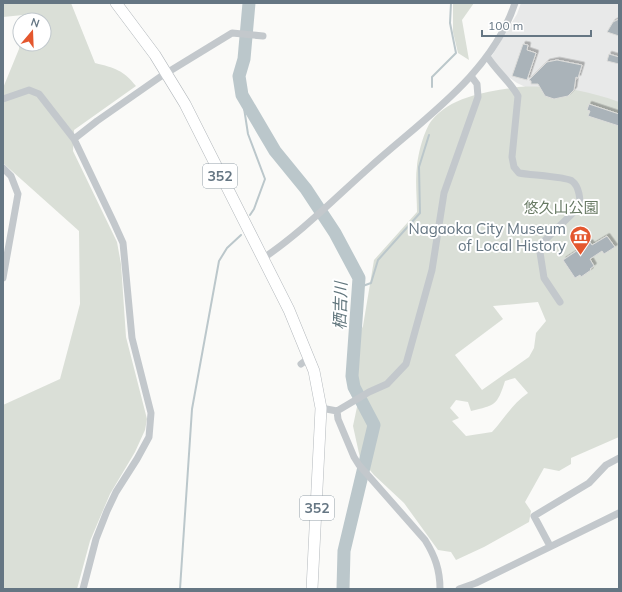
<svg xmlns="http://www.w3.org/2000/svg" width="622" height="592" viewBox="0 0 622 592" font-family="Mulish,'Noto Sans JP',sans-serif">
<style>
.built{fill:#e8e9e9}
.green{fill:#dadfd7;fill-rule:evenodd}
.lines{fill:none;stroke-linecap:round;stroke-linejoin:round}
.stream{stroke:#bbc7cb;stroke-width:2}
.river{stroke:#bbc7cb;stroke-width:13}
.building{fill:#aab3b9;stroke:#dcdcda;filter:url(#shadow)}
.trunk-casing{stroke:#b4b9bd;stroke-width:12}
.minor{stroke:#c3c8cc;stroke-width:7}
.trunk{stroke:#fff;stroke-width:11}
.labels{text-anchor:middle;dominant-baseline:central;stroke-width:4;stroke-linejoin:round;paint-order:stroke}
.shield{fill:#fff;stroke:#939fa8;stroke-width:1}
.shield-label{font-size:14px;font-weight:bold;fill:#657683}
.park-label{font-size:15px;fill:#687a64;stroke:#fff}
.poi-label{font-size:15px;fill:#657683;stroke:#fff;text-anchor:end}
.water-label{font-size:16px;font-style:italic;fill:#60757c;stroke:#fff}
</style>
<defs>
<filter id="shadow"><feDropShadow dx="2.5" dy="-2.5" stdDeviation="0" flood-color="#0004"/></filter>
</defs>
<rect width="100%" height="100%" fill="#fafaf8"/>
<path class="built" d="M521,3h98v129l-102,-49 -17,-12 -10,-12 27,-45z"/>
<path class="green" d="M3,3h68l24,60c20,5 28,7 41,23l-62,44 -1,21 44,91 4,22 5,73 21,82 -2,11 -10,22 -25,42 -20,47 -13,48h-74v-184l57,-26 20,-75 -1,-73 -76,-68v-75l16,-39 1,-10v5h24v-24h-21v-5l-20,2z
M453,3h21l-12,17 7,40 -11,-7 -5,-21z
M518,87c36,-2 68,3 101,15v335l-48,21v6l-12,7 -15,-3 -19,34 6,9 -2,11 -45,25 -28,13 -5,-8 -13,-2 -34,-47 -30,-28 -14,-17 -7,-32 4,-19 2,-72 4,-9 11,-66 43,-48c0,-15 -2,-31 0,-46 1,-12 7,-36 15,-46 19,-24 58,-29 86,-33zM538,302l8,19 -10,12 -2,15 -5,9 -47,33 -27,-35 48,-36 -10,-13zM515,378l13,15c-16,11 -23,25 -36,39l-26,4 -14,-15 7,-3 -9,-10 6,-8 12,2 3,9c24,-6 26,-5 34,-30z"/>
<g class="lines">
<path class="stream" d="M432,87v-10l24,-24 -6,-30 1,-20
M242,95l6,39 17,45 -11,30 -4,6
M360,287l11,-4 7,-23 42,-47 -1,-46 10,-32
M180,589l12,-180 27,-148 8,-13 14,-13"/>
<path class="river" d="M249,3l-5,56 -5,17 3,19 33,56 31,38 29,44 24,45 -7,98 2,11 20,38 -30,126 -1,38"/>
</g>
<path class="building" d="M619,19v17l-12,-4 6,-10z
M523,44l5,1 -1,5 9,3 -9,27 -15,-4z
M609,54l10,3v7l-12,-3z
M557,60l25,5 -4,13 -2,-1 -2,13 -6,6 -14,3 -9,-3 -7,-12h-7v-3l-2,-1 18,-18z
M589,104l30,10v12l-31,-10 2,-5 -3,-1z
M607,236l8,11 -11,7 -2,-3 -12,8 4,7 -4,3 1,1 -10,7 -1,-2 -5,3 -12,-18 27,-18 2,3z"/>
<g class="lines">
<defs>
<path id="trunk" d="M116,3l39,52 30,49 104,206 25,61 7,37 -9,181"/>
</defs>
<use href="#trunk" class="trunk-casing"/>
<path class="minor" d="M487,56c9,15 23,25 31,40l-6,61 2,10 5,6c11,2 48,4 53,8 7,5 9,19 7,26l-40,39 5,32 16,24
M3,99l26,-9 10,4 35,45 40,84 9,20 9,95 19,75 -2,24 -12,22 -21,33 -9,19 -11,28 -13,50
M74,139l23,-18 63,-44 72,-44 31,3
M3,168l8,8 7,18 -15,84
M262,259c39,-26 73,-61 108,-92 53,-48 122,-93 145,-164
M301,364l8,-6
M321,408l16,3 32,-19 18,-8 19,-20 26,-94 12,-77 34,-96 -1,-13 -6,-8
M337,411l1,8 16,38 5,8 66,75c10,16 15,30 15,49
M550,546l-16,-30 55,-33 17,-18 13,-7
M459,589l17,-6 143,-70"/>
<use href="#trunk" class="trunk"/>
</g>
<defs>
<symbol id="museum-pin" viewBox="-11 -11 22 30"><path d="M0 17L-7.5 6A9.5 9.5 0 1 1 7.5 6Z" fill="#e4572e" stroke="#fff"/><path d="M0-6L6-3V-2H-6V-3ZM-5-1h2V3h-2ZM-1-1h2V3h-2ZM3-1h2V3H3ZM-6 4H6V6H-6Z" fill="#fff"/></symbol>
</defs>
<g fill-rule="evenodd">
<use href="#museum-pin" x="568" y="224" width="25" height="34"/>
</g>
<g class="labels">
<g class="shield">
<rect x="203" y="164" width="34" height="24" rx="3"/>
<rect x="300" y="496" width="34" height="24" rx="3"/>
</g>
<g class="shield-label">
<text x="220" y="176">352</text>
<text x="317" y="508">352</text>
</g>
<g class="park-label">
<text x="561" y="207">悠久山公園</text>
</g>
<g class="poi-label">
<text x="566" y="228">Nagaoka City Museum<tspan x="566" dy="17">of Local History</tspan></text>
</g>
<g class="water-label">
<text transform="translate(340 306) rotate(-89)">栖吉川</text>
</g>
</g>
<rect width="622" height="592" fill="none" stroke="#657683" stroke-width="8"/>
<g transform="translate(32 32) rotate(19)"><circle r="19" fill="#ffffff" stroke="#c1c8cd"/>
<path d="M0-3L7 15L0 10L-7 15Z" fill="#e4572e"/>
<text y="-6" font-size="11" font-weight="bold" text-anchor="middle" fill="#657683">N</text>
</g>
<path d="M482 30v6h109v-6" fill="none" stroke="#657683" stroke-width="2"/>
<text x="488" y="30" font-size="12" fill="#657683" stroke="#ffffff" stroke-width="3" paint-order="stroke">100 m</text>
</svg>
